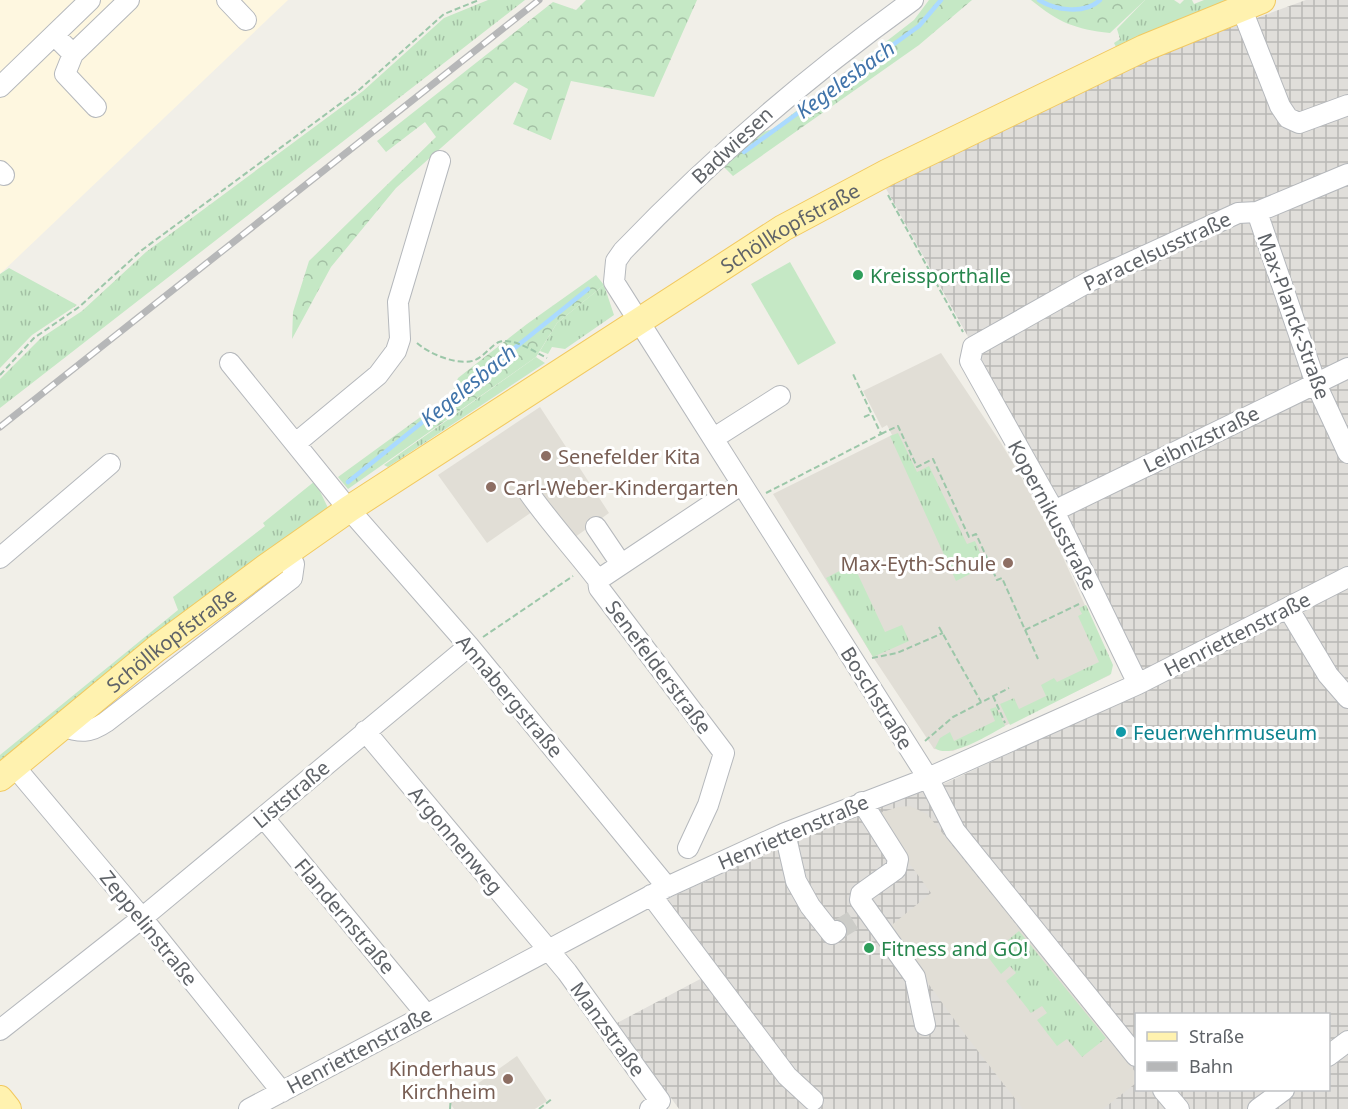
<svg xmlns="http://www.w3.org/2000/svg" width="1348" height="1109" viewBox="0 0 1348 1109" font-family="'Noto Sans',sans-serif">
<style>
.commercial{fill:#fef7e0}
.industrial{fill:url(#industrial-grid);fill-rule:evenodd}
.education{fill:#e1ded6}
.grass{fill:url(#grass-tufts)}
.forest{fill:url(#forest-crowns)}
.pitch{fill:#c5e8c5}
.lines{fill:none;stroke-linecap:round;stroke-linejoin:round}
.stream{stroke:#aadaff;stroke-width:4.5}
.minor-tunnel{stroke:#ccccc8;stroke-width:20;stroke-dasharray:20 10;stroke-linecap:butt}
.minor-casing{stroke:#b5b8bc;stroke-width:22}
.major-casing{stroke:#f2c960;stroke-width:28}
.path{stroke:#9cc7a9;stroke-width:2;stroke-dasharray:6 3;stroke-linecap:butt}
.minor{stroke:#fff;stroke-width:20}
.major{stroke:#fff2af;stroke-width:26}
.rail-casing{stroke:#b6b7b8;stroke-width:7}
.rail{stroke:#fff;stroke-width:4.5;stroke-dasharray:14;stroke-linecap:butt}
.leisure-dot{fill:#2e9e5b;stroke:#fff;stroke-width:2}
.education-dot{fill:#8d6e63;stroke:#fff;stroke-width:2}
.culture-dot{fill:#0f9aa8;stroke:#fff;stroke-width:2}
.labels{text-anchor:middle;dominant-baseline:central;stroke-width:6;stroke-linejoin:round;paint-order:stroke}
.street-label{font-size:20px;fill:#5f6368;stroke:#fff}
.leisure-label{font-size:20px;fill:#27864d;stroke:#fff;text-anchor:start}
.education-label{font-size:20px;fill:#785e54;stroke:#fff;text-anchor:start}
.culture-label{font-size:20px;fill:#0d838f;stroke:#fff;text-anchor:start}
.water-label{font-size:21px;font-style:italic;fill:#4174aa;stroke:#fff}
</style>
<defs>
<pattern id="industrial-grid" width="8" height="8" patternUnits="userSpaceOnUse" patternTransform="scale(1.5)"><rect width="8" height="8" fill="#e0deda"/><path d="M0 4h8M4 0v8" fill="none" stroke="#b9b8b5"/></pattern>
<pattern id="grass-tufts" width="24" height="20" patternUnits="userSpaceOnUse" patternTransform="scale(1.5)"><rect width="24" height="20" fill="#c5e8c5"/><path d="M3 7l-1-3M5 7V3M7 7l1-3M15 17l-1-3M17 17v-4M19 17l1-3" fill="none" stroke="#a3c0a4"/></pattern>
<pattern id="forest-crowns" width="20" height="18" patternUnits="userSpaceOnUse" patternTransform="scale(1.5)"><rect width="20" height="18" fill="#c5e8c5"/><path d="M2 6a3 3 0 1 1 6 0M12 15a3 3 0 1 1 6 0" fill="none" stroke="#a3c0a4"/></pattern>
</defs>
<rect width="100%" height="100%" fill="#f1efe8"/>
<path class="commercial" d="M0,0h288l-288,274z"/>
<path class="industrial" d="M1306,0h42v1109h-669l-62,-86 89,-47 -52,-71 158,-72 136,-51 203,-95 -87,-177 -180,-325 260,-126zM1136,1014h192v76h-192z"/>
<path class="education" d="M941,353l60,90 42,71 69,150 -2,11 -157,76 -19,-2 -61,-92 -100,-163 119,-59 -5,-10 -5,3 -19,-37z
M540,407l69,106 -41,29 -26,-37 -55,38 -49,-68z
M910,806l17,8 209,259v10l-33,26h-80l-56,-72 -79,-109 43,-35 -57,-78 24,-8z
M517,1056l30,45 -12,8h-81l-4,-6z"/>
<path class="grass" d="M488,0h37l-525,408v-29l41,-41 41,-27 64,-59 217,-161 81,-73z
M1145,0h29l6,4 4,-4h8l2,4 10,-4h32l-118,51 -4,-8 6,-4 -3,-10z
M9,268l68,37 -45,30 -32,33v-94z
M604,285l10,30 -49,34 -13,-2 -4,7 -8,-3 17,-28z
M536,357l9,6 -157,104 -4,-2z
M898,433l19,39 12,-6 38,78 8,-3 11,25 -30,15 -66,-145z
M315,481l14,29 -329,254v-9l178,-145 -5,-13 92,-71 -2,-3z
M853,564l32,68 17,-7 7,16 -36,16 -47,-79z
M1086,605l27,60 -2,9 -101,51 -10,-21 14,-6 5,11 27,-13 -5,-11 13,-7 3,4 42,-20 -21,-46 4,-2 -3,-6z
M996,707l9,19c-15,8 -55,34 -70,22l5,-10 10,-6 4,9 41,-20 -5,-12z
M1019,931l87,107 -24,19 -15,-18 -10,7 -20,-26 10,-7 -5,-7 -11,7 -25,-32 10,-8 -6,-7 -9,8 -13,-17z"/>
<path class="forest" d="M586,0h111l-43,97 -83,-16 -20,59 -38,-16 15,-35 -13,-7 -119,106 -65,79 -39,72 1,-27 16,-51 127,-124 -11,-15 -39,30 -9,-11 176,-139 23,8z
M929,0h43l-53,45 -186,131 -11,-11 35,-31 16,-5 141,-109z
M1031,0h114l-35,33c-35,-4 -51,-10 -79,-33z
M596,275l8,10 -47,38 -21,34 -188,132 -10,-12 114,-83 6,-16 69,-54z"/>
<path class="pitch" d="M790,262l46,81 -38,22 -47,-81z"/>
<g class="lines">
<path class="stream" d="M1039,0c16,10 45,15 61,0
M744,152l175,-126 22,-26
M348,482l240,-193"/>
<path class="minor-tunnel" d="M836,931l29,-18"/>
<defs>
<path id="minor" d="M227,0l19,20
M913,0c-104,75 -200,157 -290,251l-7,10 -2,21 314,496 27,53 181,225
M1241,7l39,99 8,12 11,5 49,-18
M54,35l19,19 56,-54
M73,54l-8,20 31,33
M0,87l90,-87
M0,171l4,4
M1257,212l59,172 32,69
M230,363l111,137 128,146 198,241
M714,438l66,-42
M296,443l82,-68 18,-24 4,-12 -2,-37 42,-141
M529,493c22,31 46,57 69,87
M1054,511l294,-143
M596,527l25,37
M0,558l110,-94
M1288,608l40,67 20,23
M1138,684l-84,-173 -84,-150 3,-14 117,-66 148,-68 19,-1 91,-38
M62,726c18,7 28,7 44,-4l186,-144 2,-14 -7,-11
M365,731l202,241 93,129 -10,8
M14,766l128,152 140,174
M862,802l36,57 -2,10 -35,25 -1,6 55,77 10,48
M264,818l162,196
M785,833l11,48 14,25 22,28 4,-3
M688,848l20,-43 16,-52 -125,-165 -1,-8 144,-96
M651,895l136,181 26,24
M0,1030l142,-112 327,-272
M1328,1056l20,-15
M1163,1090l16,19
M249,1109l418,-222 118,-54 143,-55 210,-94 210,-107
M1258,1109l26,-19"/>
<g id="major">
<path id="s1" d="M0,778l156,-129 109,-81 84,-59 434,-281 103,-55 258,-125 118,-48"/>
<path d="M0,1099l8,10"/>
</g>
</defs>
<use href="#minor" class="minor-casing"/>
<use href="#major" class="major-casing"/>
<path class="path" d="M888,195l75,137
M417,343c12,11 45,25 60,16 8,-4 15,-14 22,-17 14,-5 36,10 48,16
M0,375l34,-37 45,-31 63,-57 218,-161 84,-75 35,-14
M864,417l7,-3
M881,434l17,-8 19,41 16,-8 36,78 7,-3 21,46 5,-2 36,81
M766,493l115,-59 -28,-60
M939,627l42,75
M1025,630l54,-26
M483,637l90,-61
M872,658l25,-5 46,-20
M993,696l12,27
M925,741l28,-24 56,-29
M450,1109l1,-14
M539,1109l14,-11"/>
<use href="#minor" class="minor"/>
<use href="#major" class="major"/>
<defs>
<path id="rail" d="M0,427l539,-427"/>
</defs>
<use href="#rail" class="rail-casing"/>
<use href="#rail" class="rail"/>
</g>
<g class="leisure-dot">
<circle cx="858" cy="275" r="6"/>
<circle cx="869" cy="948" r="6"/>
</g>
<g class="education-dot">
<circle cx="546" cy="456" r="6"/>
<circle cx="491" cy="487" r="6"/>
<circle cx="1008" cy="563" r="6"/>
<circle cx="508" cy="1079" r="6"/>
</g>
<circle class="culture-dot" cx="1121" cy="732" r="6"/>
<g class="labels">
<g class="street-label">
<text transform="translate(732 145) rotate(-43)">Badwiesen</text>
<text stroke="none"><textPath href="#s1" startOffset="964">Schöllkopfstraße</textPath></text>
<text transform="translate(1157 251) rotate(-25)">Paracelsusstraße</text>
<text transform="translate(1294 316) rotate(70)">Max-Planck-Straße</text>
<text transform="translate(1201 439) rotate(-26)">Leibnizstraße</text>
<text transform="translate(1053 515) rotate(62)">Kopernikusstraße</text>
<text transform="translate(1237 634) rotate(-27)">Henriettenstraße</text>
<text stroke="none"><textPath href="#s1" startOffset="220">Schöllkopfstraße</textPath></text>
<text transform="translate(659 667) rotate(53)">Senefelderstraße</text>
<text transform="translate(510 696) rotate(50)">Annabergstraße</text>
<text transform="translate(877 698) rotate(58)">Boschstraße</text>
<text transform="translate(291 794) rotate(-40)">Liststraße</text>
<text transform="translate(793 832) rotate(-23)">Henriettenstraße</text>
<text transform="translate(456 840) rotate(50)">Argonnenweg</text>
<text transform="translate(345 916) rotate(50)">Flandernstraße</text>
<text transform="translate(149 928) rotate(51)">Zeppelinstraße</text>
<text transform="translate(608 1029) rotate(54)">Manzstraße</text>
<text transform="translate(359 1050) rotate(-28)">Henriettenstraße</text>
</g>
<g class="leisure-label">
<text x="870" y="275">Kreissporthalle</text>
<text x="881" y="948">Fitness and GO!</text>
</g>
<g class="education-label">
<text x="558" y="456">Senefelder Kita</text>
<text x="503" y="487">Carl-Weber-Kindergarten</text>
<text x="996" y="563" text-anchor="end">Max-Eyth-Schule</text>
<text x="496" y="1068" text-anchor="end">Kinderhaus<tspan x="496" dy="23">Kirchheim</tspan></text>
</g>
<g class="culture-label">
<text x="1133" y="732">Feuerwehrmuseum</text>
</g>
<g class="water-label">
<text transform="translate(845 79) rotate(-36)">Kegelesbach</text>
<text transform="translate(468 385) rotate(-39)">Kegelesbach</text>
</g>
</g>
<rect x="1135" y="1013" width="195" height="78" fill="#ffffff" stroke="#bfc1c3" stroke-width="1.5"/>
<rect x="1147" y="1032" width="30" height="9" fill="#fff2af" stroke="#bfc1c3" stroke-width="1.5"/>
<text x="1189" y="1043" font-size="18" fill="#5f6368">Straße</text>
<rect x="1147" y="1062" width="30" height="9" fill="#b6b7b8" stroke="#bfc1c3" stroke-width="1.5"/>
<text x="1189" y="1073" font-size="18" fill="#5f6368">Bahn</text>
</svg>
